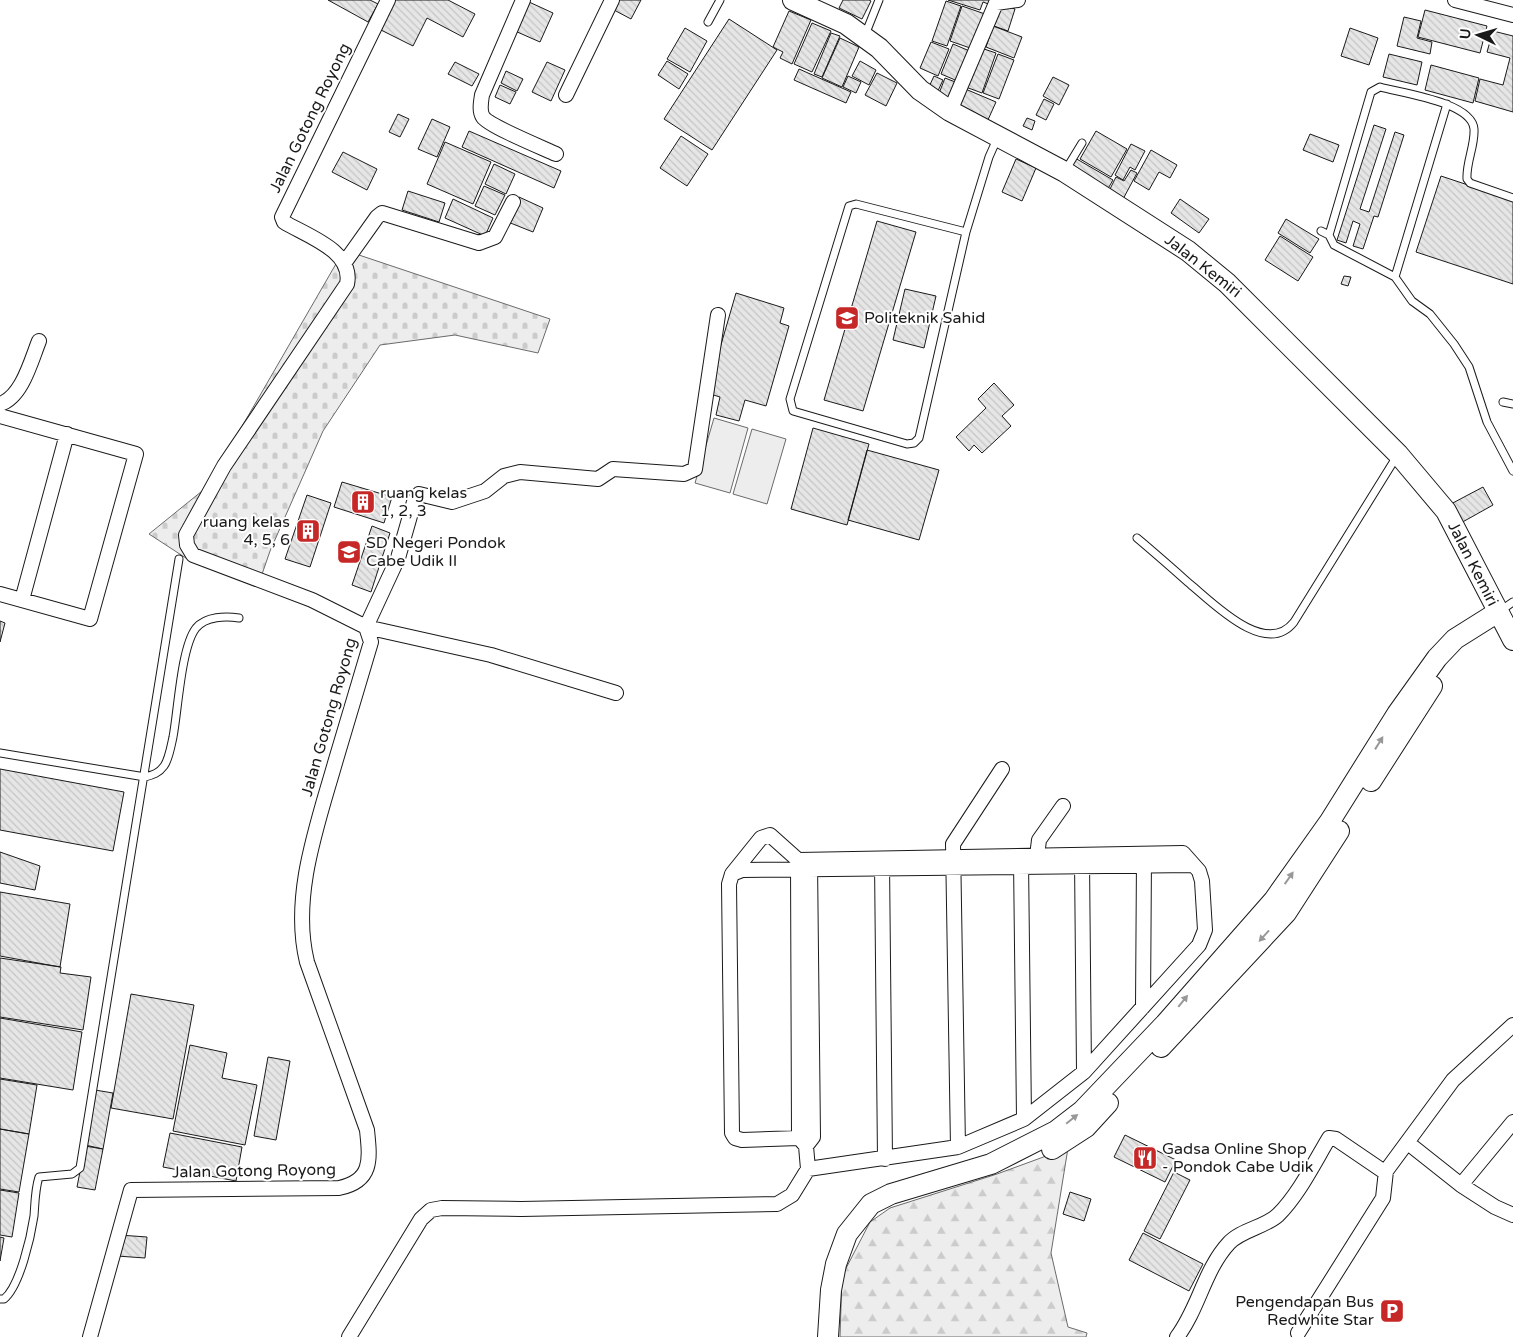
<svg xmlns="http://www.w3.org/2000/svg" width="1513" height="1337" viewBox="0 0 1513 1337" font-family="'Varela Round',sans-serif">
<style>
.forest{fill:url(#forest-firs);stroke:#6a6a6a}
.cemetery{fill:url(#cemetery-stones);stroke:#6a6a6a}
.pitch{fill:#ededed;stroke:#6a6a6a}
.building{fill:url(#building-back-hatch);stroke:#1a1a1a}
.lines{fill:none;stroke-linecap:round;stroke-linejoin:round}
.lane-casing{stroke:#1a1a1a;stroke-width:9}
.street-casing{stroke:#1a1a1a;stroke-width:16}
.secondary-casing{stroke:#1a1a1a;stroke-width:22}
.lane{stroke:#fff;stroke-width:7}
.street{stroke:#fff;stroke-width:14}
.secondary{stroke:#fff;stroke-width:20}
.oneway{fill:#989898}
.labels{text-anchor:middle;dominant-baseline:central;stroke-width:4;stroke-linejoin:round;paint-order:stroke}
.street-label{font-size:16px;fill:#1a1a1a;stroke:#fff}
.poi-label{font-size:16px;fill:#1a1a1a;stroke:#fff;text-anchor:start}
</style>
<defs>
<pattern id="forest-firs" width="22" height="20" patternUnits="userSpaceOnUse" patternTransform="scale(1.25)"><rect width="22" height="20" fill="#ededed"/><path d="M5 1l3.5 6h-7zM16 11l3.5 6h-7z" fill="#cbcbcb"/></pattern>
<pattern id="cemetery-stones" width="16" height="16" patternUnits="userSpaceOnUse" patternTransform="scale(1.25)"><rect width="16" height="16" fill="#ededed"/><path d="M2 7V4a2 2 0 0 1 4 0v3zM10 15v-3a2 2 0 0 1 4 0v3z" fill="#cbcbcb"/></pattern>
<pattern id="building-back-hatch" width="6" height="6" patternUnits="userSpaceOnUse" patternTransform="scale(1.25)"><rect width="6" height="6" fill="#e6e6e6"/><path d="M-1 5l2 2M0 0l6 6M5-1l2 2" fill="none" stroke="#c5c5c5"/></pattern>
</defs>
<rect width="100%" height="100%" fill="#fff"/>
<path class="forest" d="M1068,1148l-17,105 17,74 19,6 -1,4h-246l2,-61 28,-54 20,-14 107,-34z"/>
<path class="cemetery" d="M344,250l206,69 -12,34 -83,-18 -75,10 -57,86 -53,120 -11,32 -67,-21 -43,-28 58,-47z"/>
<path class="pitch" d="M714,418l34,10 -18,65 -35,-10z
M752,429l34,10 -19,65 -34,-10z"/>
<path class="building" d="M328,0h42l8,4 -10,18z
M394,0h54l27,14 -12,23 -36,-19 -14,28 -34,-17z
M619,0h22l-10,19 -17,-9z
M843,0h26l2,1 -9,18 -23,-11z
M948,0h45l-2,5 -8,-3 -3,8z
M946,1l15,5 -14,40 -15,-5z
M529,2l24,11 -13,29 -25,-11z
M1001,4l14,5 -7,22 -14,-5z
M962,6l23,8 -12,35 -23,-8z
M1425,10l62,16 -7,27 -62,-16z
M789,11l22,9 -19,44 -12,-6 3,-6 -10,-5z
M1404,17l17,4 -4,17 15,4 -2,12 -33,-8z
M729,19l48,31 -65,100 -48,-31z
M812,23l19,8 -19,41 -18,-8z
M993,26l29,11 -8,21 -28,-11z
M685,28l22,13 -17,31 -23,-13z
M1350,28l28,10 -9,27 -28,-9z
M1493,31l20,5v76l-38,-11 5,-22 23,6 7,-27 -23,-6z
M831,33l9,3 -18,41 -8,-3z
M840,38l19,9 -17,40 -20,-9z
M931,42l18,7 -11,27 -18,-8z
M953,44l19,8 -12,30 -19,-8z
M978,47l18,6 -14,40 -19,-7z
M998,54l16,6 -15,39 -16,-6z
M1389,54l33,8 -5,23 -34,-8z
M667,61l21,13 -9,15 -21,-14z
M860,61l16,9 -7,15 -17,-9z
M455,62l24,12 -7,12 -24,-12z
M547,62l18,8 -14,31 -19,-9z
M1431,65l48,13 -6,25 -48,-13z
M799,69l52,23 -5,11 -52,-23z
M506,71l17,8 -6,12 -16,-8z
M877,73l20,10 -11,23 -21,-11z
M848,76l13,6 -5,11 -13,-6z
M934,76l9,4 -6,13 -9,-4z
M1053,77l16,8 -10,20 -16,-9z
M945,78l13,5 -7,18 -13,-5z
M500,85l16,7 -6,12 -15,-7z
M963,88l33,14 -9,20 -32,-14z
M1044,99l10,5 -8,16 -10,-5z
M398,114l11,5 -9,18 -11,-5z
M1027,118l8,3 -3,9 -9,-4z
M432,119l18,8 -13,30 -19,-8z
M1374,125l12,4 -26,80 9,3 26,-80 9,3 -26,82 -4,-1 -11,33 -10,-3 7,-22 -7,-3 -7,22 -9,-3z
M469,131l92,40 -7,17 -92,-41z
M1096,131l31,18 -16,28 -31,-18z
M1310,134l29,11 -6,17 -30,-12z
M681,136l27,18 -21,32 -27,-18z
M445,142l46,20 -18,42 -46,-20z
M1131,144l14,7 -10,19 -5,-3 -7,13 -8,-5z
M1151,150l26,15 -7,13 -11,-6 -10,18 -15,-9z
M343,152l34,17 -10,21 -35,-18z
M1075,158l38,22 -7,12 -38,-22z
M1016,159l20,9 -14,33 -20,-9z
M494,164l21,10 -9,20 -21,-10z
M1131,170l6,3 -15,28 -14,-8 8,-16 8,4z
M1441,176l72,24v84l-97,-32z
M484,186l21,9 -10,20 -20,-9z
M408,191l37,12 -6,19 -37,-12z
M519,197l24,11 -10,24 -25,-10z
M453,199l40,19 -8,18 -40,-18z
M1180,199l29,20 -10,14 -28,-20z
M1286,219l33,20 -9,14 -32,-20z
M877,221l39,11 -53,179 -39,-11z
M1280,236l33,21 -15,24 -33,-21z
M1344,276l7,1 -3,9 -7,-2z
M905,289l31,7 -12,52 -31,-8z
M736,293l48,15 -4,15 9,3 -23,80 -21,-6 -6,21 -23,-6 4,-18 -13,-4z
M994,383l20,22 -12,11 9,10 -29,27 -8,-8 -5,6 -13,-14 30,-29 -8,-9z
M813,428l56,16 -22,81 -56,-16z
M867,450l72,20 -20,70 -71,-20z
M342,482l50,15 -8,26 -50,-16z
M1483,487l10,18 -34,19 -10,-19z
M307,495l24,8 -21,64 -25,-8z
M372,526l18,7 -19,59 -19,-7z
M0,621l5,2 -5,19z
M0,769l124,23 -11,59 -113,-21z
M0,852l40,14 -5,24 -35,-7z
M0,892l70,12 -10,63 -60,-11z
M0,958l61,9 -1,6 31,4 -8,53 -83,-13z
M131,994l63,11 -21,114 -62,-11z
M0,1018l82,14 -9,58 -73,-12z
M190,1045l37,8 -5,25 35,7 -12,60 -72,-14z
M268,1057l22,4 -14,79 -22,-4z
M0,1079l37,6 -8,49 -29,-5z
M95,1090l18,3 -10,56 -18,-4z
M0,1129l29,5 -10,58 -19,-3z
M170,1133l72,14 -6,34 -73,-14z
M1125,1135l51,25 -11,22 -51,-25z
M85,1146l18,3 -8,41 -18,-3z
M1174,1172l16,8 -30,59 -16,-8z
M0,1190l19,3 -7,44 -12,-2z
M1070,1192l21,7 -7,22 -21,-7z
M1143,1233l60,31 -14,27 -60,-31z
M119,1235l28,2 -2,21 -28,-2z
M0,1237l4,1 -4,23z"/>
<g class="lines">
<defs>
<path id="lane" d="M708,22l12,-22
M865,35l14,-35
M1065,171l17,-28
M1321,231l8,4 5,10 61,32 17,24 18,13 24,30 15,23 18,55 26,49
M966,232l-110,-28 -7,2 -59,193 3,12 114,33 7,-1 5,-5 47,-206 23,-75 8,-18
M1329,235l42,-143 9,-5c21,6 92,15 94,42 1,17 -8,33 -7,50l3,4 43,15
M1395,277l52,-173
M1503,402l10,2
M1137,538c18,15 36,31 53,46 23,19 76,74 104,38l103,-166
M1500,611l13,-9
M0,753l145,24c8,-2 14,-4 19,-11 5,-7 7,-20 9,-29 5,-26 8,-90 23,-109 10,-12 30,-12 43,-10
M0,1299h4c16,-13 27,-63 30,-83 1,-13 1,-27 5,-39l33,-3 8,-6 99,-609"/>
<path id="street" d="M523,0l-41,95c-1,7 -3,16 1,22 6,9 60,31 73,37
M1455,0l58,15
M566,95l46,-95
M950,111l46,-108 22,-3
M345,262l32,-45 5,-4 97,30 16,-6 18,-35
M0,404c22,-7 31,-43 39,-63
M0,416l136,38 -46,165 -90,-25
M22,600l45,-166
M616,693l-125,-38 -125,-28 32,-69 16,-56 5,-8 33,8 33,-11 19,-15 16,-4 78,7 15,-10 71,5 11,-5 23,-154
M1037,856l2,-16 24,-34
M1021,860l3,259
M1082,860l2,212
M798,861l1,277
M882,862l3,297
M1143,1007l1,-150
M1408,1143l53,42 34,22 18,8
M806,1146l-7,-8 -57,2 -7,-2 -3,-5 -3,-249 3,-10 10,-4 451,-5
M958,1147l-5,-303 49,-75
M808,1169l-2,-23 7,-9 -3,-276
M1461,1185l52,-63
M1298,1333l85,-135 3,-27
M90,1337l41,-147 208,-2c34,-7 31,-29 28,-58l-60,-168c-16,-65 10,-136 28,-199 12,-40 24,-81 36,-121l-5,-15 -54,-27 -119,-45 -6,-10 -1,-10 38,-69 123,-182c7,-33 -40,-48 -63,-62l-2,-5 106,-217
M349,1337l72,-118 10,-9 11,-2 79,1 256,-5 15,-9 16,-26 150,-22 66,-28 60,-47 115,-127 6,-15 -3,-49 -3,-10 -16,-18 -385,7 -28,-25 -9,3 -29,36
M1177,1337c22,-29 27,-67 52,-94 12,-13 36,-16 49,-28 21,-21 36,-52 51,-77l7,1 47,32h3l67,-91 60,-55"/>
<path id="secondary" d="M793,0l53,24 33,24 41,42 30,21 115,61 123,79 39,32 171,171 48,57 67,129
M1371,781l61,-95
M1161,1047l125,-134 53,-82
M1052,1149l34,-22 22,-24
M828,1337l3,-47 5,-26 11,-30 24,-30 20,-10 100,-30 65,-33 26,-20 83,-87 109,-124 56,-79 67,-107 40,-56 18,-19 43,-27"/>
</defs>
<use href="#lane" class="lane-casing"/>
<use href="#street" class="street-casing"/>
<use href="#secondary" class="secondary-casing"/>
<use href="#lane" class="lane"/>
<use href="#street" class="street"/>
<use href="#secondary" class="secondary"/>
</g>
<defs><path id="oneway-solid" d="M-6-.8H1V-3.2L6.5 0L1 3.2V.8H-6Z" transform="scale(1.25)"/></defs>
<g class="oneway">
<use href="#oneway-solid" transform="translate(1379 743) rotate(-58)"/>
<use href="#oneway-solid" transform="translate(1289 878) rotate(-55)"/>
<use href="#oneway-solid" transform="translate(1264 936) rotate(132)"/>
<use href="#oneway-solid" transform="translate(1183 1001) rotate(-51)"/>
<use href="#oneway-solid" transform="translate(1072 1119) rotate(-39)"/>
</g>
<defs>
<symbol id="university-square" viewBox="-11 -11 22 22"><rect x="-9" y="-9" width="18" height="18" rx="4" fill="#c62828" stroke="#fff"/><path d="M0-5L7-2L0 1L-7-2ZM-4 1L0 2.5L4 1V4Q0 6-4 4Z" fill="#fff"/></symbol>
<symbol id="building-square" viewBox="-11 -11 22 22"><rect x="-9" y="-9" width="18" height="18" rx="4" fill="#c62828" stroke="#fff"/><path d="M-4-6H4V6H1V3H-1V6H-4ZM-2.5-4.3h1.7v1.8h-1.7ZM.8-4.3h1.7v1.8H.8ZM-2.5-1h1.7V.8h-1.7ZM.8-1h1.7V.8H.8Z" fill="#fff"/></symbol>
<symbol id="school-square" viewBox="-11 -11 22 22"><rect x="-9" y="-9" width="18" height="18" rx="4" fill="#c62828" stroke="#fff"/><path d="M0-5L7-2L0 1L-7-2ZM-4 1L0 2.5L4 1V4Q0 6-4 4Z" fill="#fff"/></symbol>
<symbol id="restaurant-square" viewBox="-11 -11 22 22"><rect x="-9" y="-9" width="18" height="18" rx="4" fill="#c62828" stroke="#fff"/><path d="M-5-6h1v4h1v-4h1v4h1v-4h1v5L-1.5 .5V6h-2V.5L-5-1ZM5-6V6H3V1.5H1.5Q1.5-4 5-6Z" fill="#fff"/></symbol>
<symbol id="parking-square" viewBox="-11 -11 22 22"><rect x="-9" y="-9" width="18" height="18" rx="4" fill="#c62828" stroke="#fff"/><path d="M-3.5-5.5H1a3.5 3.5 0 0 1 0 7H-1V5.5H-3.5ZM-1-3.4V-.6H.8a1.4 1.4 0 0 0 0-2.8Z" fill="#fff"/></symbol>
</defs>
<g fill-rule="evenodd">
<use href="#university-square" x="833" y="304" width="28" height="28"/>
<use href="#building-square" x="349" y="488" width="28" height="28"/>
<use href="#building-square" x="294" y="517" width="28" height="28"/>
<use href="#school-square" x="335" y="538" width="28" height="28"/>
<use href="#restaurant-square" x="1131" y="1144" width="28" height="28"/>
<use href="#parking-square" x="1378" y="1297" width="28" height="28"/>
</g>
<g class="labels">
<g class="street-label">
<text transform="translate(310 118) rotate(-64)">Jalan Gotong Royong</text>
<text transform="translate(1203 266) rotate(38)">Jalan Kemiri</text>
<text transform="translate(1473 564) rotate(63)">Jalan Kemiri</text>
<text transform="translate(329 717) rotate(-74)">Jalan Gotong Royong</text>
<text transform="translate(254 1171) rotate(-1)">Jalan Gotong Royong</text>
</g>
<g class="poi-label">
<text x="864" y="318">Politeknik Sahid</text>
<text x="380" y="493">ruang kelas<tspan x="380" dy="18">1, 2, 3</tspan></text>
<text x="290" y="522" text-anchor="end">ruang kelas<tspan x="290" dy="18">4, 5, 6</tspan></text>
<text x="366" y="543">SD Negeri Pondok<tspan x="366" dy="18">Cabe Udik II</tspan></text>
<text x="1162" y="1149">Gadsa Online Shop<tspan x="1162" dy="18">- Pondok Cabe Udik</tspan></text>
<text x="1374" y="1302" text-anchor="end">Pengendapan Bus<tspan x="1374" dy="18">Redwhite Star</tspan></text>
</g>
</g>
<g transform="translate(1478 35) rotate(275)" stroke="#ffffff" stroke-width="4" paint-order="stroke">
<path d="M0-4L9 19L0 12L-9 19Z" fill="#1a1a1a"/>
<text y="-8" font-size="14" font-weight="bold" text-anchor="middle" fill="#1a1a1a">U</text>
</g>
</svg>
